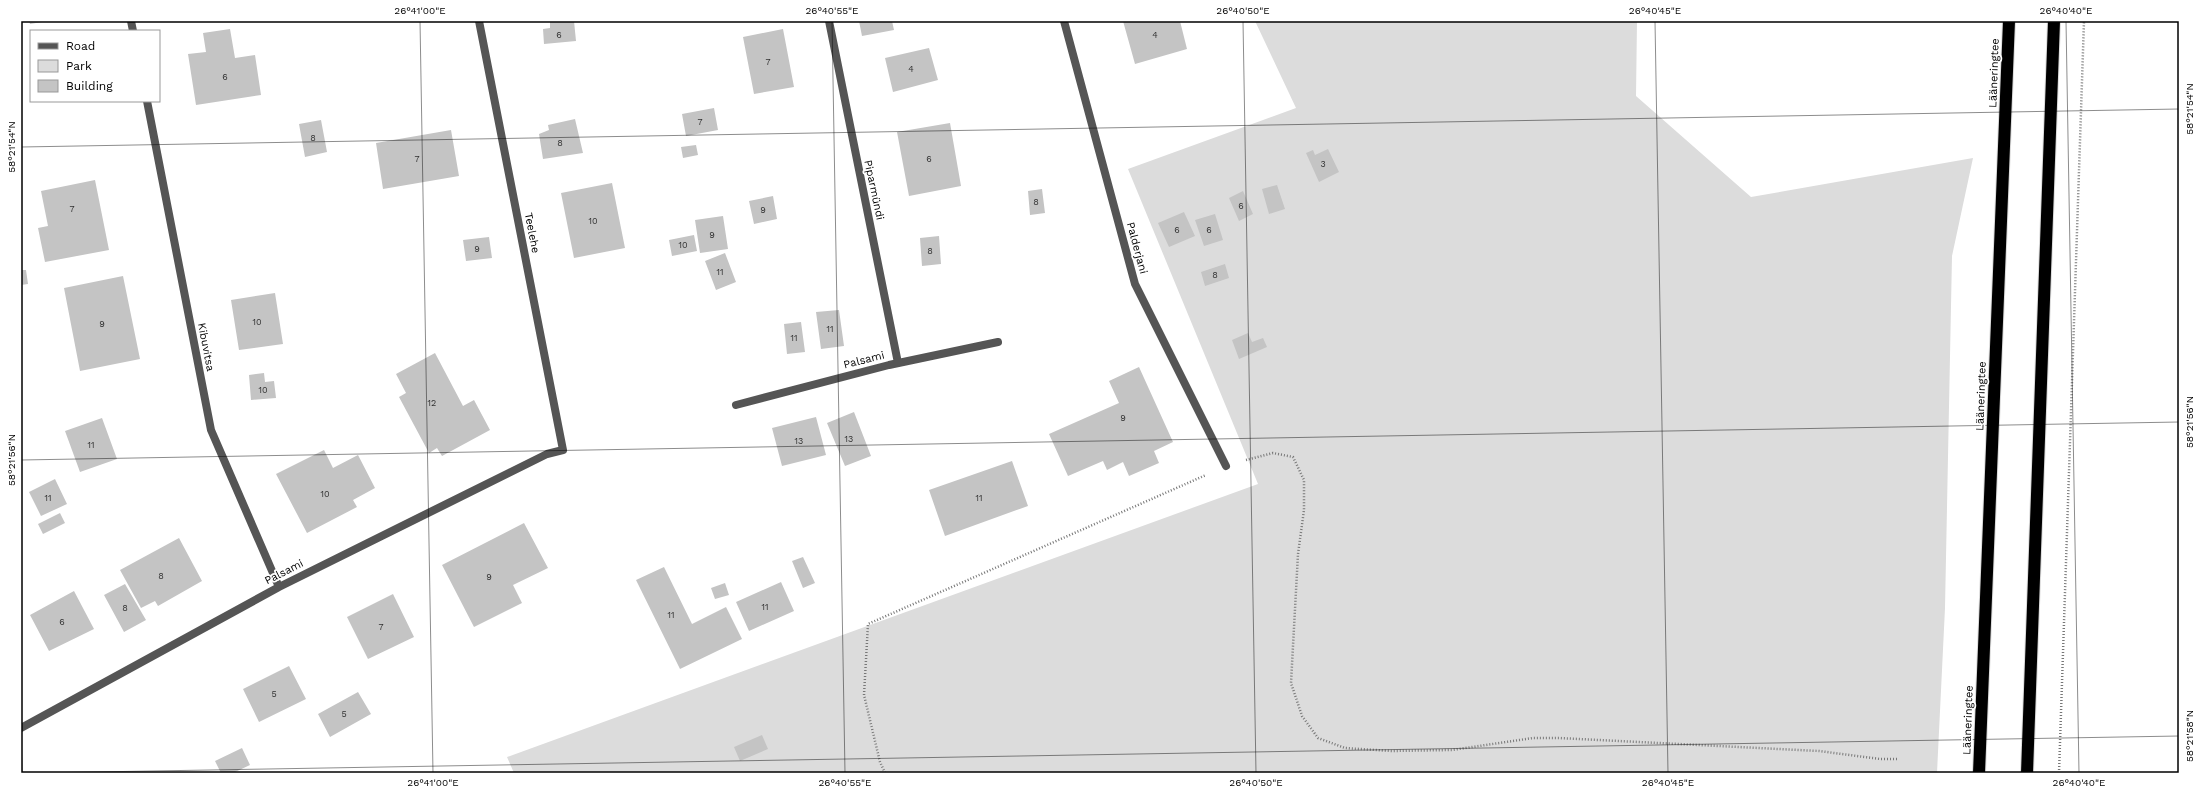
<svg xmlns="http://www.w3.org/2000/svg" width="2200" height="794" viewBox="0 0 2200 794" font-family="'Work Sans',sans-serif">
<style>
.green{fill:#dcdcdc}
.building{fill:#c4c4c4}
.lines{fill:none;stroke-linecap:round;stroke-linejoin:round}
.highway-casing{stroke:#dbdbdb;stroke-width:14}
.path{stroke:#777;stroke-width:2.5;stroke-dasharray:1 2;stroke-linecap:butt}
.street{stroke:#555;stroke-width:8}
.highway{stroke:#000;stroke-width:12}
.ticks{fill:none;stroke:#000;stroke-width:1;stroke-opacity:0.45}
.labels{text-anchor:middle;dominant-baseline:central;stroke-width:3.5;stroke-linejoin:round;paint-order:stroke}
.number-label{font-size:9px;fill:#313131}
.street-label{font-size:11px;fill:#000;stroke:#fff}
.neatline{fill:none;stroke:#000;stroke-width:1.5}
.ticks-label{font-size:10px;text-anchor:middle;fill:#000}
</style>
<rect width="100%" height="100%" fill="#fff"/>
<path class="green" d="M1255,21h382l-1,75 115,101 222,-39 -21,98 -7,352 -8,165h-1423l-7,-16 751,-273 -130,-315 168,-61z"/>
<path class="building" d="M29,21h13v1l-12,2z
M550,21h24l2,20 -32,3 -1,-15 7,-1z
M859,21h33l2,9 -32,6z
M1123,21h57l7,28 -52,15z
M230,29l5,29 20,-3 6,40 -65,10 -8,-51 18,-2 -3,-19z
M783,29l11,58 -40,7 -11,-57z
M929,48l9,32 -45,12 -8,-34z
M714,108l4,22 -32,6 -4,-22z
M575,119l8,34 -40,6 -4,-25 10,-4 -1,-5z
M321,120l6,32 -22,5 -6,-33z
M950,123l11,63 -52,10 -12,-64z
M451,130l8,46 -76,13 -7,-46z
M696,145l2,10 -15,3 -2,-11z
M1328,149l11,23 -20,10 -13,-29 7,-3 2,5z
M95,180l14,70 -64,12 -7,-34 10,-2 -7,-35z
M612,183l13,65 -51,10 -13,-65z
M1277,185l8,24 -16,5 -7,-25z
M1042,189l3,24 -15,2 -2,-24z
M1243,191l10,23 -14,7 -10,-23z
M773,196l4,23 -23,5 -5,-23z
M1184,212l11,24 -26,11 -11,-24z
M1215,214l8,26 -19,6 -9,-26z
M723,216l5,33 -28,4 -5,-33z
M694,235l3,16 -25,5 -3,-16z
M939,236l2,28 -19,2 -2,-28z
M489,237l3,21 -26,3 -3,-21z
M725,253l11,29 -20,8 -11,-29z
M1225,264l4,14 -24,8 -4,-14z
M21,270h5l2,14 -7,1z
M123,276l17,83 -60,12 -16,-83z
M275,293l8,51 -44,6 -8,-50z
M839,310l5,36 -23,3 -5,-37z
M801,322l4,30 -18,2 -3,-30z
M1248,333l4,9 11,-4 4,9 -28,12 -7,-19z
M435,353l28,53 11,-6 16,30 -48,26 -5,-8 -8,5 -30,-56 7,-4 -10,-19z
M1139,367l34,75 -19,9 5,12 -30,13 -6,-14 -16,8 -4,-9 -35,15 -19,-42 70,-31 -10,-22z
M264,373l1,9 9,-1 2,17 -25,2 -2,-25z
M854,412l17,44 -26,10 -18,-43z
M816,417l10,38 -44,11 -10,-38z
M102,418l15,41 -37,13 -15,-41z
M324,450l9,18 25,-13 17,33 -22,12 4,7 -50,26 -31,-59z
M1012,461l16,45 -83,30 -16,-46z
M55,479l12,25 -26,12 -12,-24z
M60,513l5,10 -22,11 -5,-10z
M524,523l24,45 -35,17 9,18 -48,24 -32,-62z
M179,538l23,43 -44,25 -3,-5 -14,7 -21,-38z
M803,557l12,26 -12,5 -11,-27z
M664,567l28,57 34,-17 16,32 -62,30 -44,-89z
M781,582l13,29 -45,20 -13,-29z
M725,583l4,12 -14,4 -4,-11z
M125,584l21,36 -22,12 -20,-37z
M74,591l20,38 -45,22 -19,-36z
M393,594l21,43 -46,22 -21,-42z
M289,666l17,33 -47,23 -16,-33z
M358,692l13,22 -41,23 -12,-23z
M762,735l6,14 -28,12 -6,-14z
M242,748l8,17 -17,8h-12l-6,-12z"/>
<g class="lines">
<defs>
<path id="highway" d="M1979,773l30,-752
M2027,773l27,-752"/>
</defs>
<use href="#highway" class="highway-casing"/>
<path class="path" d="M1246,460l27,-7 20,4 11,23v30l-6,44 -7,129 11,33 16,22 27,10 46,3 61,-1 81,-12h26l260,13 61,8h18
M885,773l-5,-11 -16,-67 4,-71 338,-149
M2059,773l25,-752"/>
<path class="street" d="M131,21l2,10
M829,21l69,342
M1064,21l71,263 91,182
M147,101l64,329 68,157
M736,405l153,-40 109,-23
M21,728l258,-141 268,-133 16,-4 -84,-429"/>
<use href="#highway" class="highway"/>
</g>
<path class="ticks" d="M420,21l13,752M832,21l13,752M1243,21l13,752M1655,21l13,752M2066,21l13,752M21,147l2158,-38M21,460l2158,-38M21,731l1,42M36,773l2143,-37"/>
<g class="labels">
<g class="number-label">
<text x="559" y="35">6</text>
<text x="1155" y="35">4</text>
<text x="768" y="62">7</text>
<text x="911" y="69">4</text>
<text x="225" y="77">6</text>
<text x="700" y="122">7</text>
<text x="313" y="138">8</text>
<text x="560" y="143">8</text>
<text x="417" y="159">7</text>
<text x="929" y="159">6</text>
<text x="1323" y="164">3</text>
<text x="1036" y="202">8</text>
<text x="1241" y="206">6</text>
<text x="72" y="209">7</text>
<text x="763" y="210">9</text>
<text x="593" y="221">10</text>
<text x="1177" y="230">6</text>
<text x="1209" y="230">6</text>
<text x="712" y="235">9</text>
<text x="683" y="245">10</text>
<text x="477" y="249">9</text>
<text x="930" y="251">8</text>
<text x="720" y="272">11</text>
<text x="1215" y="275">8</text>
<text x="257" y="322">10</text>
<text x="102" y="324">9</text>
<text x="830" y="329">11</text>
<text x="794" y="338">11</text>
<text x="263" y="390">10</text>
<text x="432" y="403">12</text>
<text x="1123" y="418">9</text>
<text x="849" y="439">13</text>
<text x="799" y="441">13</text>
<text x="91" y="445">11</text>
<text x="325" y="494">10</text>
<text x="48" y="498">11</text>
<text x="979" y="498">11</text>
<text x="161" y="576">8</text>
<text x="489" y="577">9</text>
<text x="765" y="607">11</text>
<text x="125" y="608">8</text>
<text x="671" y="615">11</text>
<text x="62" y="622">6</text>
<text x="381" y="627">7</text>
<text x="274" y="694">5</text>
<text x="344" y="714">5</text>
</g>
<g class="street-label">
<text transform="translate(1994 73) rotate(-88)">Lääneringtee</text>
<text transform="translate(874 190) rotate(78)">Piparmündi</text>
<text transform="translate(532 233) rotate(79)">Teelehe</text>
<text transform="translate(1137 248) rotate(75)">Palderjani</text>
<text transform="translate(206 347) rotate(79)">Kibuvitsa</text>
<text transform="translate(864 360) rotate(-14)">Palsami</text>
<text transform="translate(1981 396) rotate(-88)">Lääneringtee</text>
<text transform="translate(284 572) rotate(-27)">Palsami</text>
<text transform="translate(1968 720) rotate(-88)">Lääneringtee</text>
</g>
</g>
<rect width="2200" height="794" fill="none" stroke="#ffffff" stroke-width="44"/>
<rect x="30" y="30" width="130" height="72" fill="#ffffff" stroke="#999999"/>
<rect x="38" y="43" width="20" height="6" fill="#555555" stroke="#999999"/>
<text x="66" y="50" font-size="12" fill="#000000">Road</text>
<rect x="38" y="60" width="20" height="12" fill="#dcdcdc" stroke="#999999"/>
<text x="66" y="70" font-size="12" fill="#000000">Park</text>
<rect x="38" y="80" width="20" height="12" fill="#c4c4c4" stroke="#999999"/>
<text x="66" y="90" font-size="12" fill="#000000">Building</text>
<rect x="22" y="22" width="2156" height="750" class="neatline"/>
<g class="ticks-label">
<text x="420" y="14">26°41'00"E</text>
<text x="832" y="14">26°40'55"E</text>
<text x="1243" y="14">26°40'50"E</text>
<text x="1655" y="14">26°40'45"E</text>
<text x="2066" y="14">26°40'40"E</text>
<text transform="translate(2189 109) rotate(-90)" y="4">58°21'54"N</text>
<text transform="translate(11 147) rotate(-90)" y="4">58°21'54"N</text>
<text transform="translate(2189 422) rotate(-90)" y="4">58°21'56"N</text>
<text transform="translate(11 460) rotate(-90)" y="4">58°21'56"N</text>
<text transform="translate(2189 736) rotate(-90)" y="4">58°21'58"N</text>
<text x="433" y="786">26°41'00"E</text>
<text x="845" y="786">26°40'55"E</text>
<text x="1256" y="786">26°40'50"E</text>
<text x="1668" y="786">26°40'45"E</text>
<text x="2079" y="786">26°40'40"E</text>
</g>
</svg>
